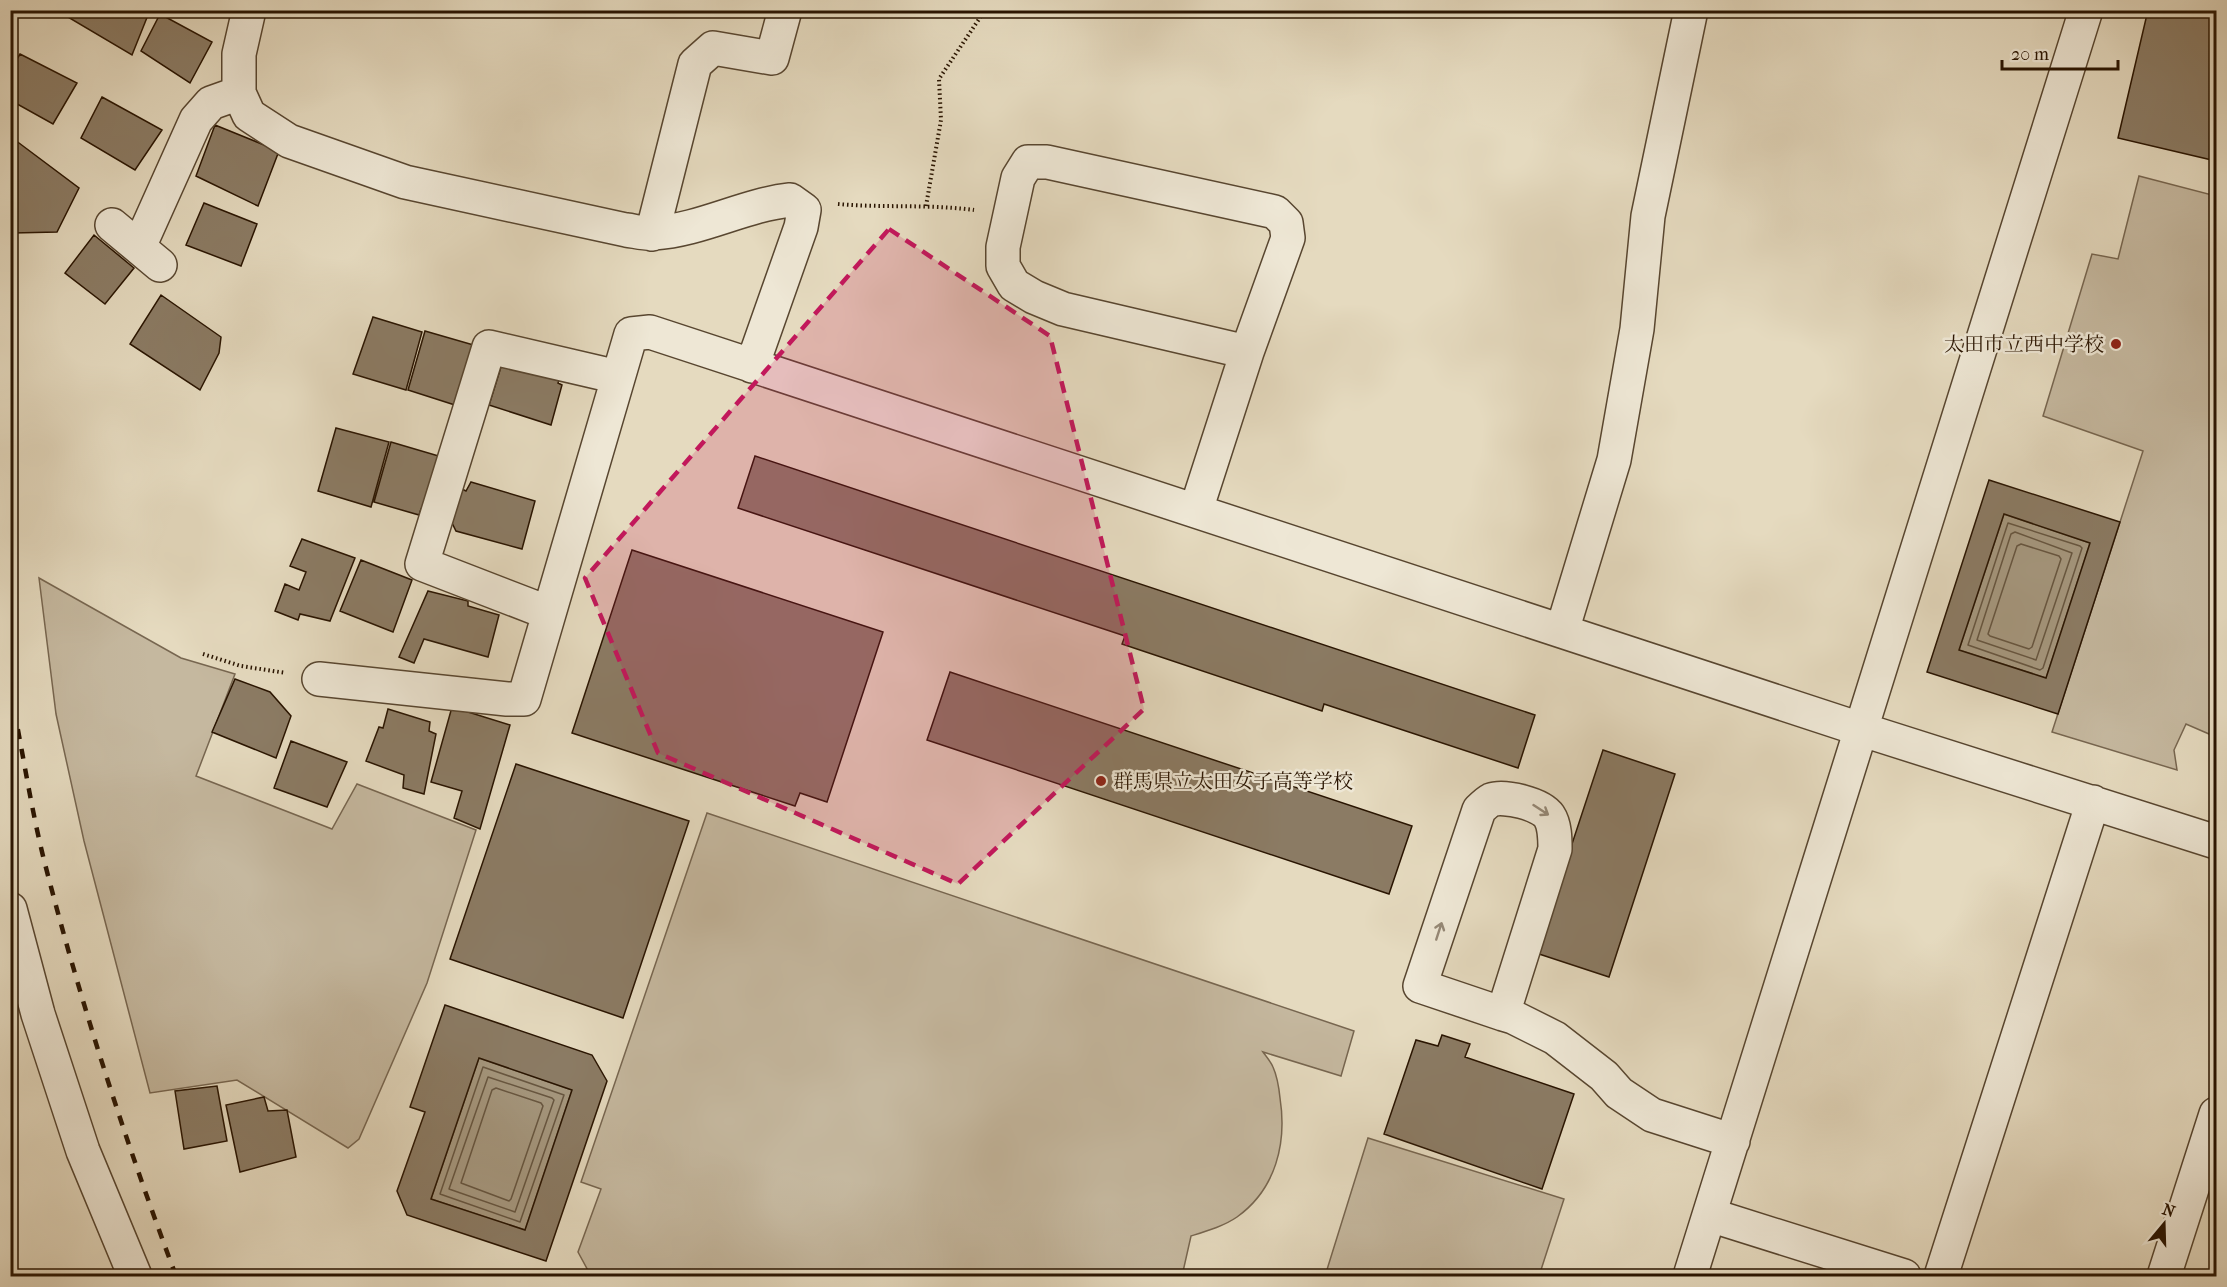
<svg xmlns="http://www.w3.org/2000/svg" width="2227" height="1287" viewBox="0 0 2227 1287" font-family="'IM FELL French Canon','Noto Serif JP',serif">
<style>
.green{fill:#c5b89f;stroke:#776650;stroke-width:1.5}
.water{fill:#a5977e;stroke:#73634c;stroke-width:1.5}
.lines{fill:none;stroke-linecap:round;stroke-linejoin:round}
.shore{stroke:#675640;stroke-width:1.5}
.building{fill:#8b7b64;stroke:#291401;stroke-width:1.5;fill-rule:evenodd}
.minor-casing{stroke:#584630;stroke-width:36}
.path{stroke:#291401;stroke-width:4;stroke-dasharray:1.5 3;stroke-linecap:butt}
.minor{stroke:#eee7d5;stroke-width:33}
.rail{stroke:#291401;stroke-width:4.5;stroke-dasharray:10 10;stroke-linecap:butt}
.oneway{stroke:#958876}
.marked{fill:#c2185b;fill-opacity:0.2;stroke:#c2185b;stroke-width:4.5;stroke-dasharray:12 8;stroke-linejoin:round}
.poi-dot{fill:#8f2418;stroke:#eee7d5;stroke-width:2}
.labels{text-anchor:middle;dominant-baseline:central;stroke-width:5;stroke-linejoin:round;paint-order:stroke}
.poi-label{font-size:20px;fill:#291401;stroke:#eee7d5;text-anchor:end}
</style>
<rect width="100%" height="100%" fill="#e5dabf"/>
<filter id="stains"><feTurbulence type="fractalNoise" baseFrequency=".00333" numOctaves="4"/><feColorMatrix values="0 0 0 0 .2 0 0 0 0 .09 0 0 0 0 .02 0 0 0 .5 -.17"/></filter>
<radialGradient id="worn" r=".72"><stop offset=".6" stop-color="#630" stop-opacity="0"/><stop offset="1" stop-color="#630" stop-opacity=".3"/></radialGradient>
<path class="green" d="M2139,176l77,20v541l-30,-13 -12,26 3,20 -125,-38 91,-281 -100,-35 49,-162 26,5z
M39,578l142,80 54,16 -39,102 136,53 25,-45 119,46 -49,153 -68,156 -11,9 -111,-68 -87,13 -66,-252 -28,-127z
M707,813l647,218 -13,45 -78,-24c3,4 8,10 10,15 4,9 6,21 7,31 7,45 -4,91 -43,119 -13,9 -30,14 -46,19l-9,40h-591l-13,-24 23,-63 -20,-7z
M1368,1138l196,61 -25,77h-214z"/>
<path class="water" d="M2004,514l86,29 -44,135 -87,-28z
M479,1058l93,32 -47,140 -94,-31z"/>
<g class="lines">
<path class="shore" d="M2008,523l72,23 2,2 -39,120 -3,2 -72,-25z
M2015,532l57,21 -36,107 -59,-20 34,-106z
M2021,544l38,12 2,3 -29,88 -3,2 -39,-13 -2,-2 29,-88z
M483,1067l81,28 -44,127 -80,-28z
M488,1077l64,21 2,2 -39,112 -66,-23z
M496,1088l45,15 2,3 -32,93 -2,2 -48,-18 31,-93z"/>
</g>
<path class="building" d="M56,10h94l-18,45z
M2148,10h68v151l-98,-23z
M160,14l52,28 -22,41 -49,-32z
M20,54l57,29 -24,41 -43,-24v-29z
M102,97l60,33 -27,40 -54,-32z
M215,125l64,26 -21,55 -62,-30z
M15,140l64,48 -22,44 -44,1 -3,-17v-70z
M204,203l53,21 -16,42 -55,-21z
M94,235l40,33 -29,36 -40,-31z
M161,295l60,42 -2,16 -19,37 -70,-46z
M373,317l49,15 -16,58 -53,-16z
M425,331l52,15 -19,60 -50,-16z
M505,354l57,17 -4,12 4,2 -11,40 -62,-20z
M336,428l53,14 -18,65 -53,-16z
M391,442l51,15 -15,53 -6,-1 -2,6 -45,-13z
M755,456l780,259 -17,53 -194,-64 -2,7 -200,-67 3,-8 -387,-128z
M1989,480l131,42 -62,192 -131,-42zM2004,514l86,29 -44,135 -87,-28z
M471,482l64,19 -13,48 -66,-18 -4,-8 10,-34 4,2z
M302,539l53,19 -25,63 -30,-7 -2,6 -23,-9 10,-27 14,6 7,-18 -16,-6z
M632,550l251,82 -56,170 -27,-9 -5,13 -223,-73z
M361,560l51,20 -19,52 -53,-21z
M428,591l40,10v5l31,9 -11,42 -64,-18 -10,24 -15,-6z
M950,672l462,154 -23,68 -462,-154z
M235,679l35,13 21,24 -15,42 -64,-26z
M452,707l58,18 -30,104 -26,-11 8,-27 -31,-9z
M388,709l42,13 -1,9 7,3 -12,60 -21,-6 1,-13 -38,-14 13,-34 4,1z
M291,741l56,21 -20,45 -53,-19z
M1603,750l72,24 -66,203 -73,-24z
M516,764l173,57 -66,197 -173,-59z
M445,1005l147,50 15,26 -61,180 -139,-46 -10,-24 28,-79 -15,-5zM479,1058l93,32 -47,140 -94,-31z
M1442,1035l28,9 -5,13 109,37 -32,95 -158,-55 32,-94 22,6z
M217,1086l10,55 -43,8 -9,-58z
M264,1097l4,14 19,-1 9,47 -56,15 -14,-67z"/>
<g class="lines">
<defs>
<path id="minor" d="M249,10l-10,44v39l10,22 40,26 116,41 221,48c9,1 19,4 28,3 47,-3 90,-28 136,-33l14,10 -3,17 -49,139
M112,225l48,40
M652,234l43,-170 18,-16 59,10 13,-48
M139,247l57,-127 15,-17 28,-10
M1196,510l51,-158 41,-114 -2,-15 -11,-11 -228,-50h-19l-10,16 -15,69v19l11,19 20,12 29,12 184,43
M549,613l-127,-49 67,-217 129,30
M1562,631l52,-171 23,-131 11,-113 43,-206
M319,679l188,20h17l107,-365 19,-2 1210,397 356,113
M10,909l28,105 45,137 52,125
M1503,1014l52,-165c0,-10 0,-24 -6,-33 -8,-12 -45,-21 -58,-16 -4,2 -9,7 -12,10l-59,176 83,28 10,3 42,21 49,38 15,17 33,22 81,26
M1710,1215l194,61
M1690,1276l396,-1266
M1941,1276l152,-474
M2164,1276l52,-162"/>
</defs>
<use href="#minor" class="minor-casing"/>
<path class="path" d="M838,204c45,4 90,0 136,6
M926,206l15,-86 -2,-41 42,-63 1,-6
M203,654l38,12 45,7"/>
<use href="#minor" class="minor"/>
<path class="rail" d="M10,690c12,56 20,114 34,170 36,141 81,280 132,416"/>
</g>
<defs><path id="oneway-shaft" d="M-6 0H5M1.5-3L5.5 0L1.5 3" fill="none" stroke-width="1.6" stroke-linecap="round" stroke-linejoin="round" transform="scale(1.5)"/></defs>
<g class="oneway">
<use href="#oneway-shaft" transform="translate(1541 810) rotate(33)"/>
<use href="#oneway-shaft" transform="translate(1439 931) rotate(-72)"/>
</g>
<path class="marked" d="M889,229l161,107 94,373 -186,175 -300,-131 -73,-175z"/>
<g class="poi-dot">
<circle cx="2116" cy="344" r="6"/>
<circle cx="1101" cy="781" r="6"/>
</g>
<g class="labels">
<g class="poi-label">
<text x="2104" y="344">太田市立西中学校</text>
<text x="1113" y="781" text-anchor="start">群馬県立太田女子高等学校</text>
</g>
</g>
<rect width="2227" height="1287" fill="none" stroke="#e5dabf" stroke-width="36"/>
<rect x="12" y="12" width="2203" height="1263" fill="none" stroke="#291401" stroke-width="3"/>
<rect x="18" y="18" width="2191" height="1251" fill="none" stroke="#291401" stroke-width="1.5"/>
<g transform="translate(2164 1224) rotate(19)" stroke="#eee7d5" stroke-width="4.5" paint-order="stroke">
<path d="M0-4.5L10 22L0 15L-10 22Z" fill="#291401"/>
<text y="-9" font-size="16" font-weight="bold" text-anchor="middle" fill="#291401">N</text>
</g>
<path d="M2002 60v9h116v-9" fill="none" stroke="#291401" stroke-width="3"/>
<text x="2011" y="60" font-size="18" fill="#291401" stroke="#eee7d5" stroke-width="4.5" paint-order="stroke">20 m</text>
<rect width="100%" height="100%" filter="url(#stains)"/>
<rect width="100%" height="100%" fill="url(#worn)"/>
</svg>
